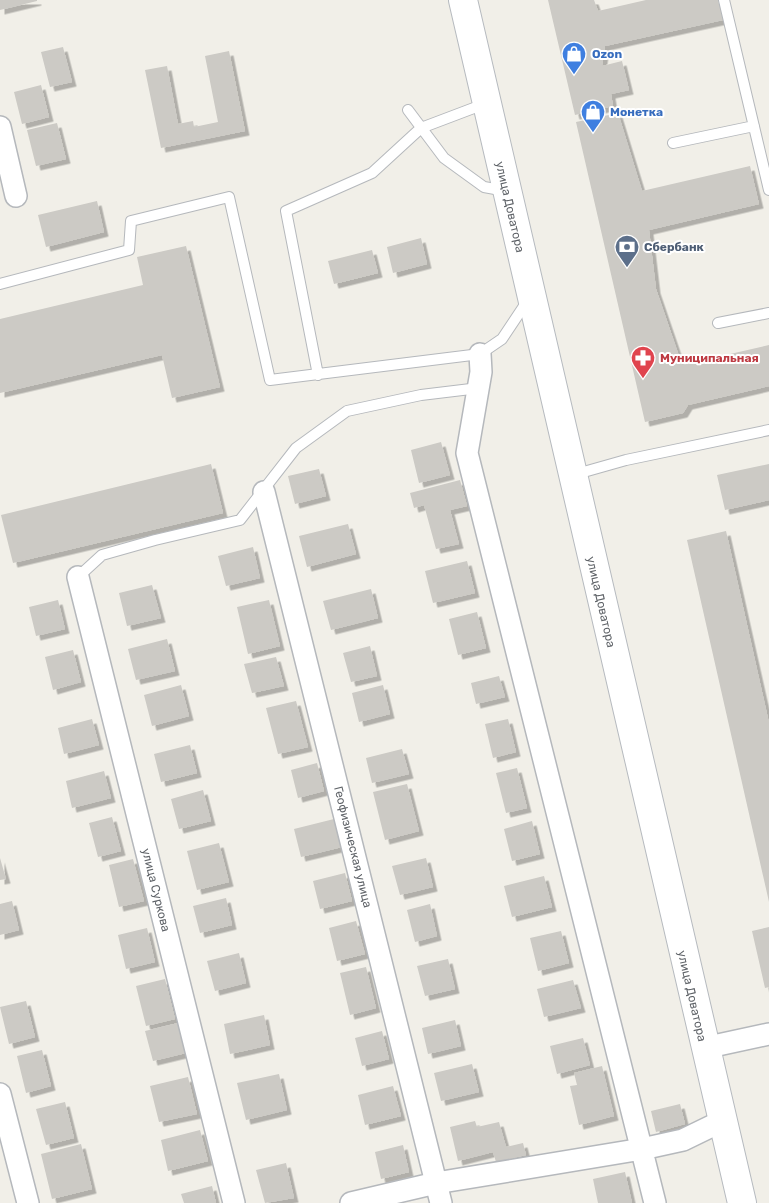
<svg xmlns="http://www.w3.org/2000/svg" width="769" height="1203" viewBox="0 0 769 1203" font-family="Rubik,sans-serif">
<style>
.building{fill:#cccac5;filter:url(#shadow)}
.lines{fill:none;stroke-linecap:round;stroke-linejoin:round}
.service-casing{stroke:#b5b8bc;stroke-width:12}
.minor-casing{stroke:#b5b8bc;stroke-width:24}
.secondary-casing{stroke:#b6babf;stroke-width:30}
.service{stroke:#fff;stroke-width:10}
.minor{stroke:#fff;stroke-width:21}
.secondary{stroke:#fff;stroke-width:28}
.labels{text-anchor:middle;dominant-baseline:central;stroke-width:4;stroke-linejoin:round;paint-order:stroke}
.shop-label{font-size:12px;font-weight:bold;fill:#366cbe;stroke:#fff;text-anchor:start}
.street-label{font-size:12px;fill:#5f6368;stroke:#fff}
.service-label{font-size:12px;font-weight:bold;fill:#4e5e75;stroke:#fff;text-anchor:start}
.health-label{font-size:12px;font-weight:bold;fill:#be3a42;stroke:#fff;text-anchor:start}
</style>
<defs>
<filter id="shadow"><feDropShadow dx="4.5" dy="4.5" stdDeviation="0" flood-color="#0004"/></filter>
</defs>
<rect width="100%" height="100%" fill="#f1efe8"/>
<path class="building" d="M0,0h37v1l-37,9z
M548,0h46l4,11 48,-11h72l5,20 -118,26 -3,20 20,-5 7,29 -18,4 2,12 -38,9z
M63,47l9,35 -22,5 -9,-35z
M229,51l16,80 -84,17 -16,-78 22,-4 11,58 15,-3 1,6 24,-5 -13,-66z
M41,85l8,32 -27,7 -8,-32z
M618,113l24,78 108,-25 9,38 -110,26 7,59 26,76 87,-20v41l-81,19 -5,8 -38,9 -69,-300z
M57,123l9,36 -30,7 -9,-36z
M97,201l7,31 -58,15 -8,-32z
M421,238l6,26 -34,9 -6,-26z
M186,246l34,141 -48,11 -10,-43 -162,38v-74l143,-34 -6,-28z
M372,250l6,23 -44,11 -6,-23z
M441,442l9,33 -31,8 -8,-33z
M211,464l12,49 -210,50 -12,-48z
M769,464v36l-44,10 -8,-35z
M319,469l7,27 -31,8 -7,-28z
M460,480l7,26 -17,4 9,34 -23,5 -12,-44 -10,3 -4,-15z
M348,524l8,30 -49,13 -8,-31z
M726,531l43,192v179l-82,-362z
M253,547l7,31 -34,8 -8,-30z
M467,561l8,32 -42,10 -8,-32z
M152,585l9,33 -34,8 -8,-33z
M371,589l7,29 -47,12 -8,-29z
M58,600l7,29 -29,7 -7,-29z
M269,600l11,46 -32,8 -11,-47z
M477,612l9,36 -28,7 -9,-36z
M167,639l8,32 -39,9 -8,-31z
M370,646l7,30 -26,6 -8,-29z
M73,650l8,32 -28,8 -8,-33z
M276,657l8,29 -32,7 -8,-29z
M499,676l6,21 -29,7 -5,-21z
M181,685l8,31 -37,10 -8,-31z
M383,685l7,29 -31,8 -7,-29z
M296,701l12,46 -30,7 -12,-46z
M92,719l7,26 -35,9 -6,-26z
M508,719l8,33 -23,6 -8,-34z
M190,745l7,28 -36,9 -7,-28z
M402,749l7,25 -37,9 -6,-25z
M317,763l7,28 -26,7 -7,-28z
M517,768l10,40 -21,5 -10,-40z
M104,771l7,27 -39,10 -6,-27z
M407,784l12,47 -34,9 -12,-48z
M203,790l8,31 -32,8 -8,-30z
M112,817l9,34 -23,6 -9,-34z
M334,819l8,28 -41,10 -7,-28z
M532,821l8,33 -28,7 -8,-32z
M219,843l10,39 -32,8 -10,-39z
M0,858l6,21 -6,1z
M426,858l7,29 -33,8 -8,-29z
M133,859l11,42 -25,6 -10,-42z
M345,873l7,28 -32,8 -7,-28z
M544,876l8,31 -40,10 -8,-31z
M226,898l6,27 -32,8 -7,-27z
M12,901l7,29 -19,5v-31z
M430,904l7,32 -22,6 -8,-32z
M356,921l9,33 -28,7 -8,-33z
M769,927v60l-4,1 -13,-57z
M147,928l8,34 -29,7 -8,-34z
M561,931l8,32 -31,8 -8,-33z
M239,953l7,30 -31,8 -8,-30z
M448,959l7,30 -30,7 -8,-30z
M366,967l10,41 -26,7 -10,-42z
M165,979l10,40 -29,7 -10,-40z
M573,980l8,28 -37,9 -7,-28z
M26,1001l9,36 -26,7 -9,-37z
M264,1015l6,30 -40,9 -6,-30z
M455,1020l6,26 -33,8 -6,-26z
M178,1023l8,30 -33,8 -8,-30z
M382,1031l7,28 -27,7 -7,-28z
M583,1038l7,27 -33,9 -7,-28z
M42,1050l9,36 -25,7 -9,-37z
M472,1064l7,28 -38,9 -7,-28z
M602,1066l12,50 -35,9 -9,-39 7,-1 -3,-12z
M279,1074l8,36 -41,10 -9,-37z
M188,1077l9,37 -38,8 -9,-36z
M393,1086l8,30 -36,9 -7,-30z
M65,1102l9,36 -28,7 -10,-36z
M680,1104l5,20 -29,8 -5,-21z
M475,1121l2,6 22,-5 7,25 17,-4 3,12 -30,7 -3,-10 -35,9 -8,-34z
M200,1130l8,31 -40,10 -7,-31z
M81,1144l11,45 -40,10 -11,-45z
M403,1145l6,27 -28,7 -6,-27z
M286,1163l8,35 -29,5 -9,-33z
M625,1172l7,31h-34l-5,-24z
M212,1186l4,17h-32l-3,-9z"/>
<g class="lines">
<defs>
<path id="service" d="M724,0l45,190
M408,110l36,48 40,29 22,4
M673,143l81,-17
M0,284l129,-34 2,-29 98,-24 41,183 210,-26 22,-15 26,-39
M718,323l51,-10
M318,375l-32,-164 86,-38 49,-45 66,-25
M573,475l53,-15 143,-30
M78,577l24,-22 53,-15 85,-20 56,-72 51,-37 74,-16 58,-7"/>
<path id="minor" d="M0,127l16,69
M480,354l1,18 -14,81 188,750
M264,492l177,711
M78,577l156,626
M704,1048l65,-14
M0,1094l28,109
M351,1203l85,-20 206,-34 41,-9 39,-19"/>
<path id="secondary" d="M463,0l279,1203"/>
</defs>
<use href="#service" class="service-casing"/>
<use href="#minor" class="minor-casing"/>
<use href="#secondary" class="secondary-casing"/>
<use href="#service" class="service"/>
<use href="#minor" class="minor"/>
<use href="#secondary" class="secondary"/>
</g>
<defs>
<symbol id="shop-pin" viewBox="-11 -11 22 30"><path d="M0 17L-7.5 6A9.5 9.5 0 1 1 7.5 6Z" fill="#3f7fe0" stroke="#fff"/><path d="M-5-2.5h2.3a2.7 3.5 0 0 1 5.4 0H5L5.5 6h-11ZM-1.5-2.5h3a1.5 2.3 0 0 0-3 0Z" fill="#fff"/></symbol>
<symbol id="bank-pin" viewBox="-11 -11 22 30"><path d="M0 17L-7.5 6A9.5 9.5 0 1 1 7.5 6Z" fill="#5c6f8a" stroke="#fff"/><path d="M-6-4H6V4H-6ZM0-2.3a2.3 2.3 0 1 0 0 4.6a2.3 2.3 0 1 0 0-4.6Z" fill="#fff"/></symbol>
<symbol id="pharmacy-pin" viewBox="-11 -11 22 30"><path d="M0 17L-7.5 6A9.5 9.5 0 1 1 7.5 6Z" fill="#e0444e" stroke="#fff"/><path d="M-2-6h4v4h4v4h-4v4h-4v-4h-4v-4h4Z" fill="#fff"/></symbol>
</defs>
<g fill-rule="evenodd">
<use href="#shop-pin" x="560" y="40" width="28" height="38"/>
<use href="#shop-pin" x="579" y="98" width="28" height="38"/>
<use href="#bank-pin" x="613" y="233" width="28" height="38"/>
<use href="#pharmacy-pin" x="629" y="344" width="28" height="38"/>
</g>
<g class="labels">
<g class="shop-label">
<text x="592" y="54">Ozon</text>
<text x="610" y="112">Монетка</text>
</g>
<g class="street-label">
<text transform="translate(510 207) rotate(77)">улица Доватора</text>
<text transform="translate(601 602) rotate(77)">улица Доватора</text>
<text transform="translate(353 847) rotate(76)">Геофизическая улица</text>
<text transform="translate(156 890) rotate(76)">улица Суркова</text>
<text transform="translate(692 996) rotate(77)">улица Доватора</text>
</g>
<g class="service-label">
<text x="644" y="247">Сбербанк</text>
</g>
<g class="health-label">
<text x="660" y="358">Муниципальная</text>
</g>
</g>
</svg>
